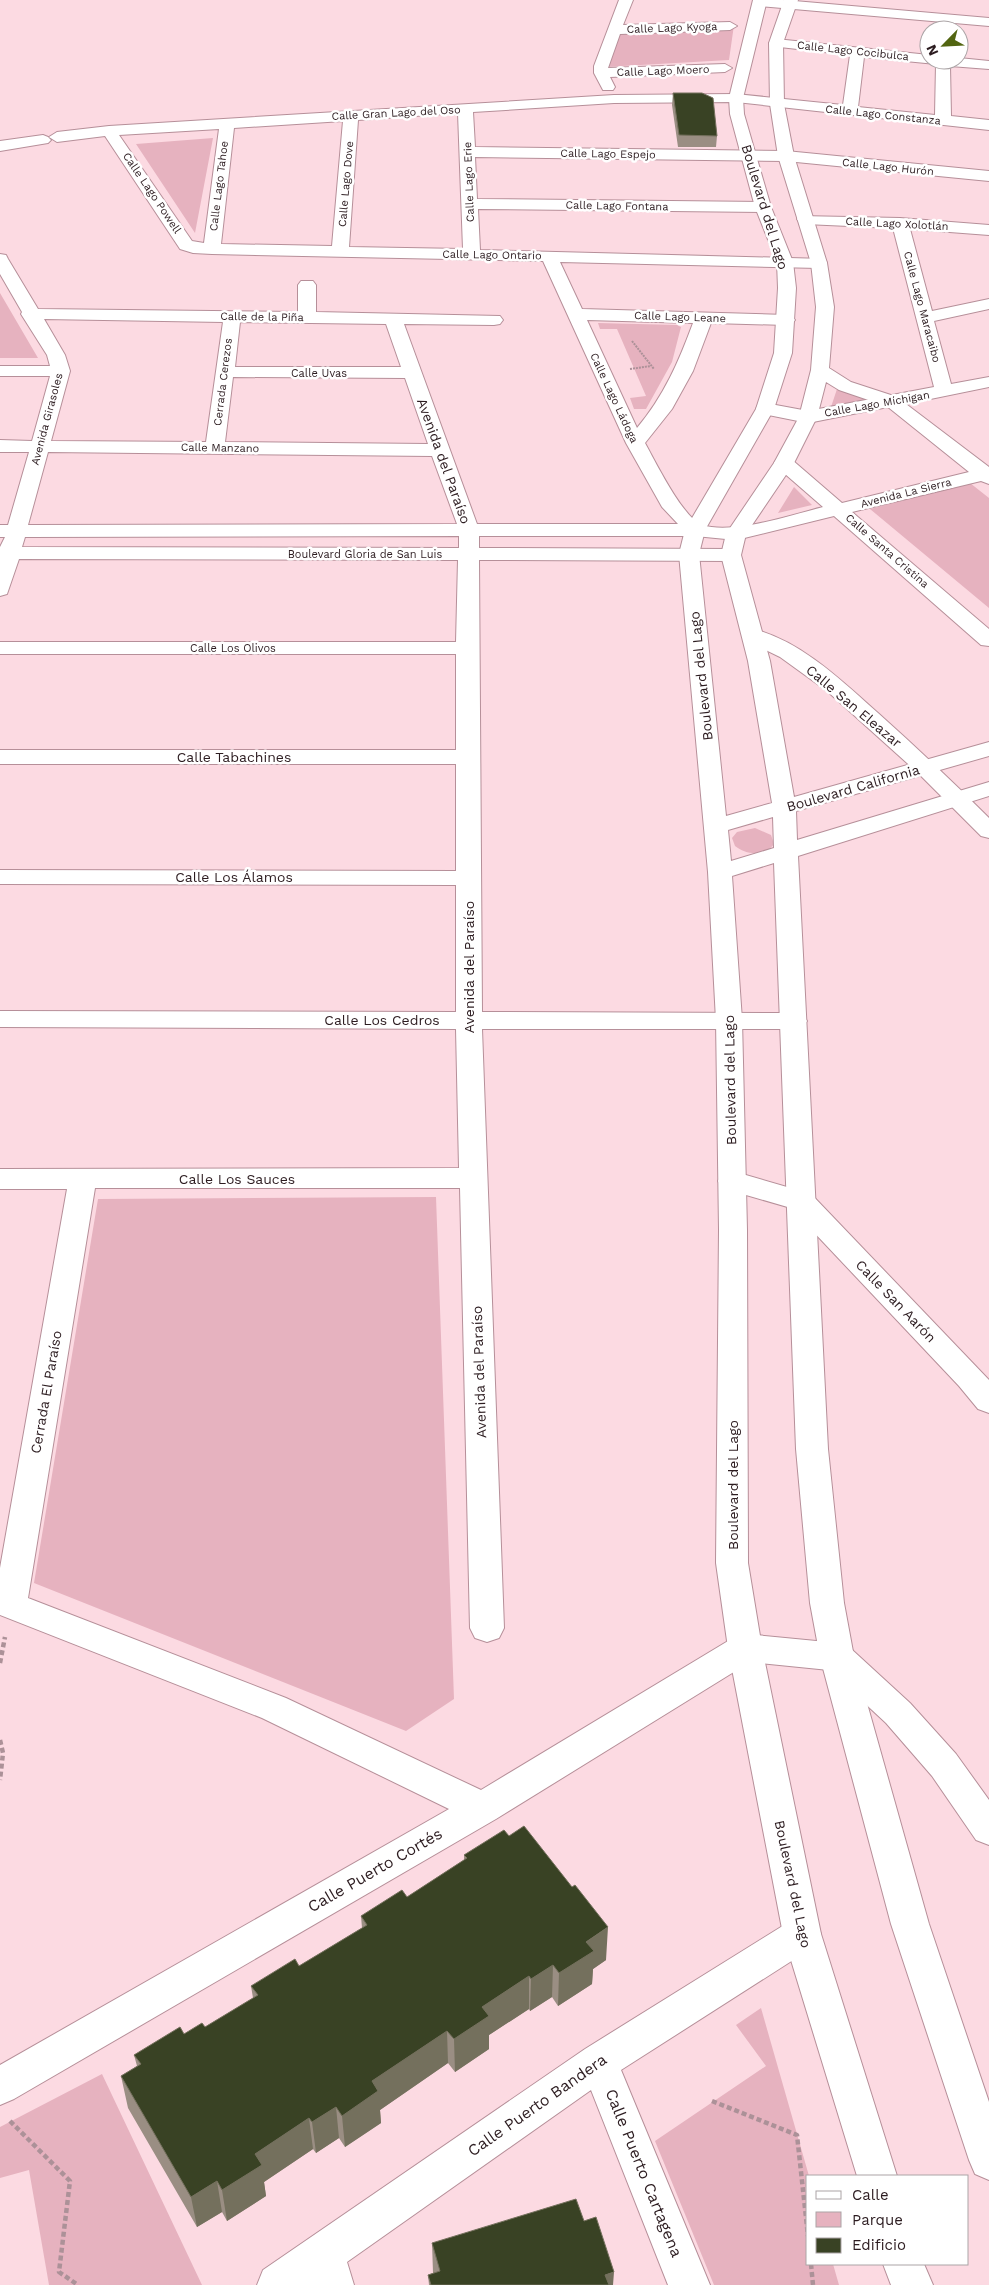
<svg xmlns="http://www.w3.org/2000/svg" width="989" height="2285" viewBox="0 0 989 2285" font-family="'Work Sans',sans-serif">
<style>
.green{fill:#e6b2bf}
.lines{fill:none;stroke-linecap:round;stroke-linejoin:round}
.minor-casing{stroke:#b68f99;stroke-width:2}
.tertiary-casing{stroke:#b68f99;stroke-width:2}
.path-far1{stroke:#ac9198;stroke-width:2;stroke-dasharray:2 1;stroke-linecap:butt}
.path{stroke:#ac9198;stroke-width:4.5;stroke-dasharray:5 3;stroke-linecap:butt}
.minor{fill:#fff;fill-rule:evenodd}
.tertiary{fill:#fff;fill-rule:evenodd}
.wall{fill:#9a8e83}
.shaded-wall{fill:#74705d}
.building{fill:#394224;stroke:#74705d}
.labels{text-anchor:middle;dominant-baseline:central;stroke-width:5;stroke-linejoin:round;paint-order:stroke}
.far-street-label{font-size:11px;fill:#2c1c20;stroke:#fff}
.street-label{font-size:14px;fill:#2c1c20;stroke:#fff}
.near-street-label{font-size:16px;fill:#2c1c20;stroke:#fff}
</style>
<rect width="100%" height="100%" fill="#fcdae2"/>
<path class="green" d="M734,25l-5,35 -124,7 12,-35z
M213,138l-18,95 -59,-89z
M0,293l38,65h-38z
M598,323l79,2 4,2 -9,35 -26,47h-12l-4,-11 16,-2 -29,-67h-17z
M837,389l30,11 -36,7z
M970,483l19,15v110l-119,-99z
M794,487l18,18 -34,8z
M755,828l16,7 3,9c-9,13 -28,11 -39,2l-3,-8 5,-6z
M436,1197l18,502 -48,32 -372,-148 64,-384z
M761,2008l48,168 -1,88h25l6,21h-125l-59,-144 111,-75 -30,-41z
M102,2074l100,211h-153l-20,-115 -29,8v-51z"/>
<g class="lines">
<defs>
<path id="minor" d="M619,0h14l-10,25 107,-3 7,4 -7,4 -110,4 -12,34 117,-4 7,4 -7,4 -115,5 5,10 -2,3h-10l-9,-17v-7z
M754,0h29l206,18v8l-230,-20 -5,-1z
M776,39l153,16v5h30v-2l30,3v8l-39,-3 1,50 38,4v10l-253,-28 -122,1 -141,9 2,35 311,4 203,20v10l-203,-20 -311,-4 2,42 286,3 8,5 -8,5 -285,-3 2,41 345,9 2,4 -2,4 -6,1 -259,-6 22,47 204,6 6,1 3,4 -3,4 -6,1 -75,-2 -18,48 -21,38 -27,34c10,18 38,75 57,82 31,10 89,-10 121,-18l-46,-40 -3,-4 3,-4h14l51,44 127,-31 -81,-65 -80,16 -50,-10 -2,-4 2,-4 7,-2 43,8 126,-24 -41,-159 -88,-4 -6,-2 -2,-3 2,-3 101,2 89,7v10l-79,-6 22,82 57,-12v10l-55,12 17,63 38,-7v10l-83,17 83,63v17l-8,-3 -129,31 137,117v17l-8,-1 -147,-129 -98,24 -41,-4h-216v12l252,1 7,2 3,4 -3,4 -7,2 -252,-1 3,452 312,1 9,2 4,6 -4,6 -9,2h-312l22,599 -5,10 -12,4 -12,-4 -5,-10 -10,-440h-365l-67,410 258,100 195,92 252,-152 12,-4 92,9 12,4 61,56 46,51 33,46v45l-13,-5 -44,-64 -46,-53 -57,-53 -79,-8 -254,157 -482,280 -14,6v-40l449,-256 -187,-91 -262,-103v-47l67,-379h-67v-20l459,-1 -3,-139 -456,-2v-16l456,1v-127l-456,-1v-14l456,1v-107h-456v-14h456v-96h-456v-12h456l2,-82 -439,-1 -12,35 -7,2v-49l5,-10h-5v-12h8l21,-73h-29v-12l32,1 18,-65h-50v-10h50l-3,-11 -26,-41 1,-2 -22,-38v-20l6,1 2,4 30,50 260,3v-27l3,-4h12l3,4v27l184,4 3,4 -3,4 -6,1 -90,-1 73,200h201l-16,-17 -36,-64 -83,-182 -331,-7 -19,-1 -13,-4 -75,-113 -48,6 -8,-5 8,-5 52,-6 505,-31 122,-1 107,11 7,-50 -79,-9 -2,-3zM864,57l72,7 -1,51 -77,-8zM458,113l5,136 -114,-2 9,-127zM343,121l-11,125 -111,-2 13,-116zM219,129l-15,114 -12,-2 -73,-106zM44,319l179,3 -17,120 -155,-1 19,-70 -5,-16zM587,320l106,3c-14,38 -29,73 -56,105zM240,322l146,2 15,43h-166zM233,377l172,1 23,66 -203,-2zM48,452l384,4 25,68 -429,1zM459,536v12l-437,-1 3,-10z
M43,135l5,2 3,3 -3,3 -48,8v-10z
M753,629c48,12 89,52 125,84 38,34 75,69 111,105v20l-8,-2 -64,-64 -90,-81 -47,-34 -35,-17 -3,-5 3,-5z
M732,1171l79,23 178,186v33l-11,-4 -19,-23 -168,-178 -69,-20 -4,-7 4,-7z
M802,1917l13,5 6,12 -6,12 -194,124 89,215h-42l-77,-195 -244,172 7,23h-97l6,-15 322,-221 204,-127z"/>
<path id="tertiary" d="M753,0h14l-24,98 1,16 27,93 22,55 3,26 -4,65 -18,56 -69,121 -6,24 27,262 46,-13 -24,-142 -27,-106 5,-21 48,-71 25,-46 12,-47 5,-63 -5,-44 -33,-107 -8,-52 -1,-61 15,-43h14l-15,43 1,61 10,52 33,107 7,44 -5,61 22,14 49,16 2,4 -2,4h-14l-47,-16 -13,-8 -9,35 -23,46 -48,71 -5,21 29,106 24,136 195,-55v14l-193,55 1,29 192,-58v14l-191,60 30,593 16,154 10,54 75,267 60,178v78l-14,-6 -6,-14 -78,-236 -71,-267 -10,-54 -14,-154 -22,-586 -42,13 10,144 5,210 1,333 14,85 59,286 76,242h-40l-74,-242 -55,-286 -12,-85 3,-333 -3,-210 -8,-148 -29,-318 6,-24 71,-121 18,-56 4,-65 -1,-26 -22,-55 -25,-93 -1,-16zM773,817l1,31 -43,13 -3,-31z
M883,2264h41l9,21h-42z"/>
</defs>
<use href="#minor" class="minor-casing"/>
<use href="#tertiary" class="tertiary-casing"/>
<path class="path-far1" d="M632,341l22,28
M630,369l21,-3"/>
<path class="path" d="M0,1663l5,-26
M0,1740l3,13 -3,27
M712,2101l85,34 11,101
M10,2121l60,60 -11,91 19,13
M811,2264l2,21"/>
<use href="#minor" class="minor"/>
<use href="#tertiary" class="tertiary"/>
</g>
<path class="wall" d="M673,93l44,43 -1,11h-38l-6,-42z
M464,1855l142,105 -13,9 -1,15 -34,22 -6,-9 -22,14 -1,-2 -40,26v14l-34,23 -7,-9 -68,47 1,13 -36,24 -6,-9 -23,15 -3,-4 -49,33 2,14 -39,25 -5,-9 -25,15 -69,-119 -7,-32 16,-10 -3,-11 50,-21 21,-7 48,-29 -2,-12 48,-20 63,-38 -1,-12 46,-19 57,-37z
M584,2221l29,64h-184l-1,-10 5,-2 -1,-30z"/>
<path class="shaded-wall" d="M608,1927l-2,33 -13,9 -1,15 -34,22 1,-33 27,-31z
M553,1965l-1,32 -22,14 1,-32z
M529,1976v33l-40,26v14l-34,23 -1,-33 28,-32z
M447,2031l1,32 -68,47 1,13 -36,24 -3,-31 30,-35z
M336,2107l3,31 -23,15 -4,-31z
M309,2118l4,31 -49,33 2,14 -39,25 -5,-31 33,-36z
M217,2181l5,31 -25,15 -6,-30z
M614,2272l-1,13h-9l1,-10z"/>
<path class="building" d="M673,93h29l11,5 4,38 -38,-1z
M524,1826l48,61 3,-2 33,42 -22,15 8,9 -35,22 -6,-8 -22,14 -2,-3 -47,31 7,9 -35,23 -7,-8 -75,50 6,10 -36,25 -6,-9 -24,15 -3,-4 -54,36 7,11 -40,25 -5,-9 -26,16 -70,-121 20,-12 -7,-9 46,-28 4,7 18,-11 3,4 53,-32 -7,-9 44,-27 4,7 68,-41 -6,-9 41,-26 5,7 60,-39 -3,-3 40,-25 5,6z
M576,2199l8,22 12,-4 18,55 -9,3 4,10h-178l-3,-10 12,-4 -8,-28z"/>
<g class="labels">
<g class="far-street-label">
<text transform="translate(672 28) rotate(-2)">Calle Lago Kyoga</text>
<text transform="translate(853 51) rotate(6)">Calle Lago Cocibulca</text>
<text transform="translate(663 71) rotate(-2)">Calle Lago Moero</text>
<text transform="translate(396 113) rotate(-3)">Calle Gran Lago del Oso</text>
<text transform="translate(883 115) rotate(6)">Calle Lago Constanza</text>
<text transform="translate(608 154) rotate(1)">Calle Lago Espejo</text>
<text transform="translate(888 167) rotate(6)">Calle Lago Hurón</text>
<text transform="translate(469 182) rotate(-92)">Calle Lago Erie</text>
<text transform="translate(346 184) rotate(-85)">Calle Lago Dove</text>
<text transform="translate(219 186) rotate(-83)">Calle Lago Tahoe</text>
<text transform="translate(152 193) rotate(56)">Calle Lago Powell</text>
<text transform="translate(617 206) rotate(1)">Calle Lago Fontana</text>
<text transform="translate(897 224) rotate(3)">Calle Lago Xolotlán</text>
<text transform="translate(492 255) rotate(1)">Calle Lago Ontario</text>
<text transform="translate(922 307) rotate(75)">Calle Lago Maracaibo</text>
<text transform="translate(262 317) rotate(1)">Calle de la Piña</text>
<text transform="translate(680 317) rotate(2)">Calle Lago Leane</text>
<text x="319" y="373">Calle Uvas</text>
<text transform="translate(223 382) rotate(-83)">Cerrada Cerezos</text>
<text transform="translate(614 398) rotate(65)">Calle Lago Ládoga</text>
<text transform="translate(877 404) rotate(-10)">Calle Lago Míchigan</text>
<text transform="translate(47 419) rotate(-75)">Avenida Girasoles</text>
<text transform="translate(220 448) rotate(1)">Calle Manzano</text>
<text transform="translate(906 493) rotate(-14)">Avenida La Sierra</text>
<text transform="translate(887 551) rotate(41)">Calle Santa Cristina</text>
<text x="365" y="554">Boulevard Gloria de San Luis</text>
<text x="233" y="648">Calle Los Olivos</text>
</g>
<g class="street-label">
<text transform="translate(765 207) rotate(73)">Boulevard del Lago</text>
<text transform="translate(444 461) rotate(70)">Avenida del Paraíso</text>
<text transform="translate(701 676) rotate(-96)">Boulevard del Lago</text>
<text transform="translate(854 706) rotate(40)">Calle San Eleazar</text>
<text x="234" y="757">Calle Tabachines</text>
<text transform="translate(853 788) rotate(-16)">Boulevard California</text>
<text x="234" y="877">Calle Los Álamos</text>
<text transform="translate(469 967) rotate(-90)">Avenida del Paraíso</text>
<text x="382" y="1020">Calle Los Cedros</text>
<text transform="translate(730 1080) rotate(-91)">Boulevard del Lago</text>
<text x="237" y="1179">Calle Los Sauces</text>
<text transform="translate(896 1301) rotate(46)">Calle San Aarón</text>
<text transform="translate(479 1372) rotate(-92)">Avenida del Paraíso</text>
<text transform="translate(46 1392) rotate(-80)">Cerrada El Paraíso</text>
<text transform="translate(733 1485) rotate(-90)">Boulevard del Lago</text>
<text transform="translate(793 1884) rotate(78)">Boulevard del Lago</text>
</g>
<g class="near-street-label">
<text transform="translate(375 1870) rotate(-30)">Calle Puerto Cortés</text>
<text transform="translate(537 2105) rotate(-35)">Calle Puerto Bandera</text>
<text transform="translate(644 2173) rotate(68)">Calle Puerto Cartagena</text>
</g>
</g>
<rect x="806" y="2175" width="162" height="90" fill="#ffffff" stroke="#aba4a6"/>
<rect x="816" y="2191" width="25" height="8" fill="#ffffff" stroke="#aba4a6"/>
<text x="852" y="2200" font-size="15" fill="#2c1c20">Calle</text>
<rect x="816" y="2212" width="25" height="15" fill="#e6b2bf" stroke="#aba4a6"/>
<text x="852" y="2225" font-size="15" fill="#2c1c20">Parque</text>
<rect x="816" y="2238" width="25" height="15" fill="#394224" stroke="#aba4a6"/>
<text x="852" y="2250" font-size="15" fill="#2c1c20">Edificio</text>
<g transform="translate(944 45) rotate(246)"><circle r="24" fill="#ffffff" stroke="#aba4a6"/>
<path d="M0-4L9 19L0 12L-9 19Z" fill="#526511"/>
<text y="-8" font-size="14" font-weight="bold" text-anchor="middle" fill="#2c1c20">N</text>
</g>
</svg>
